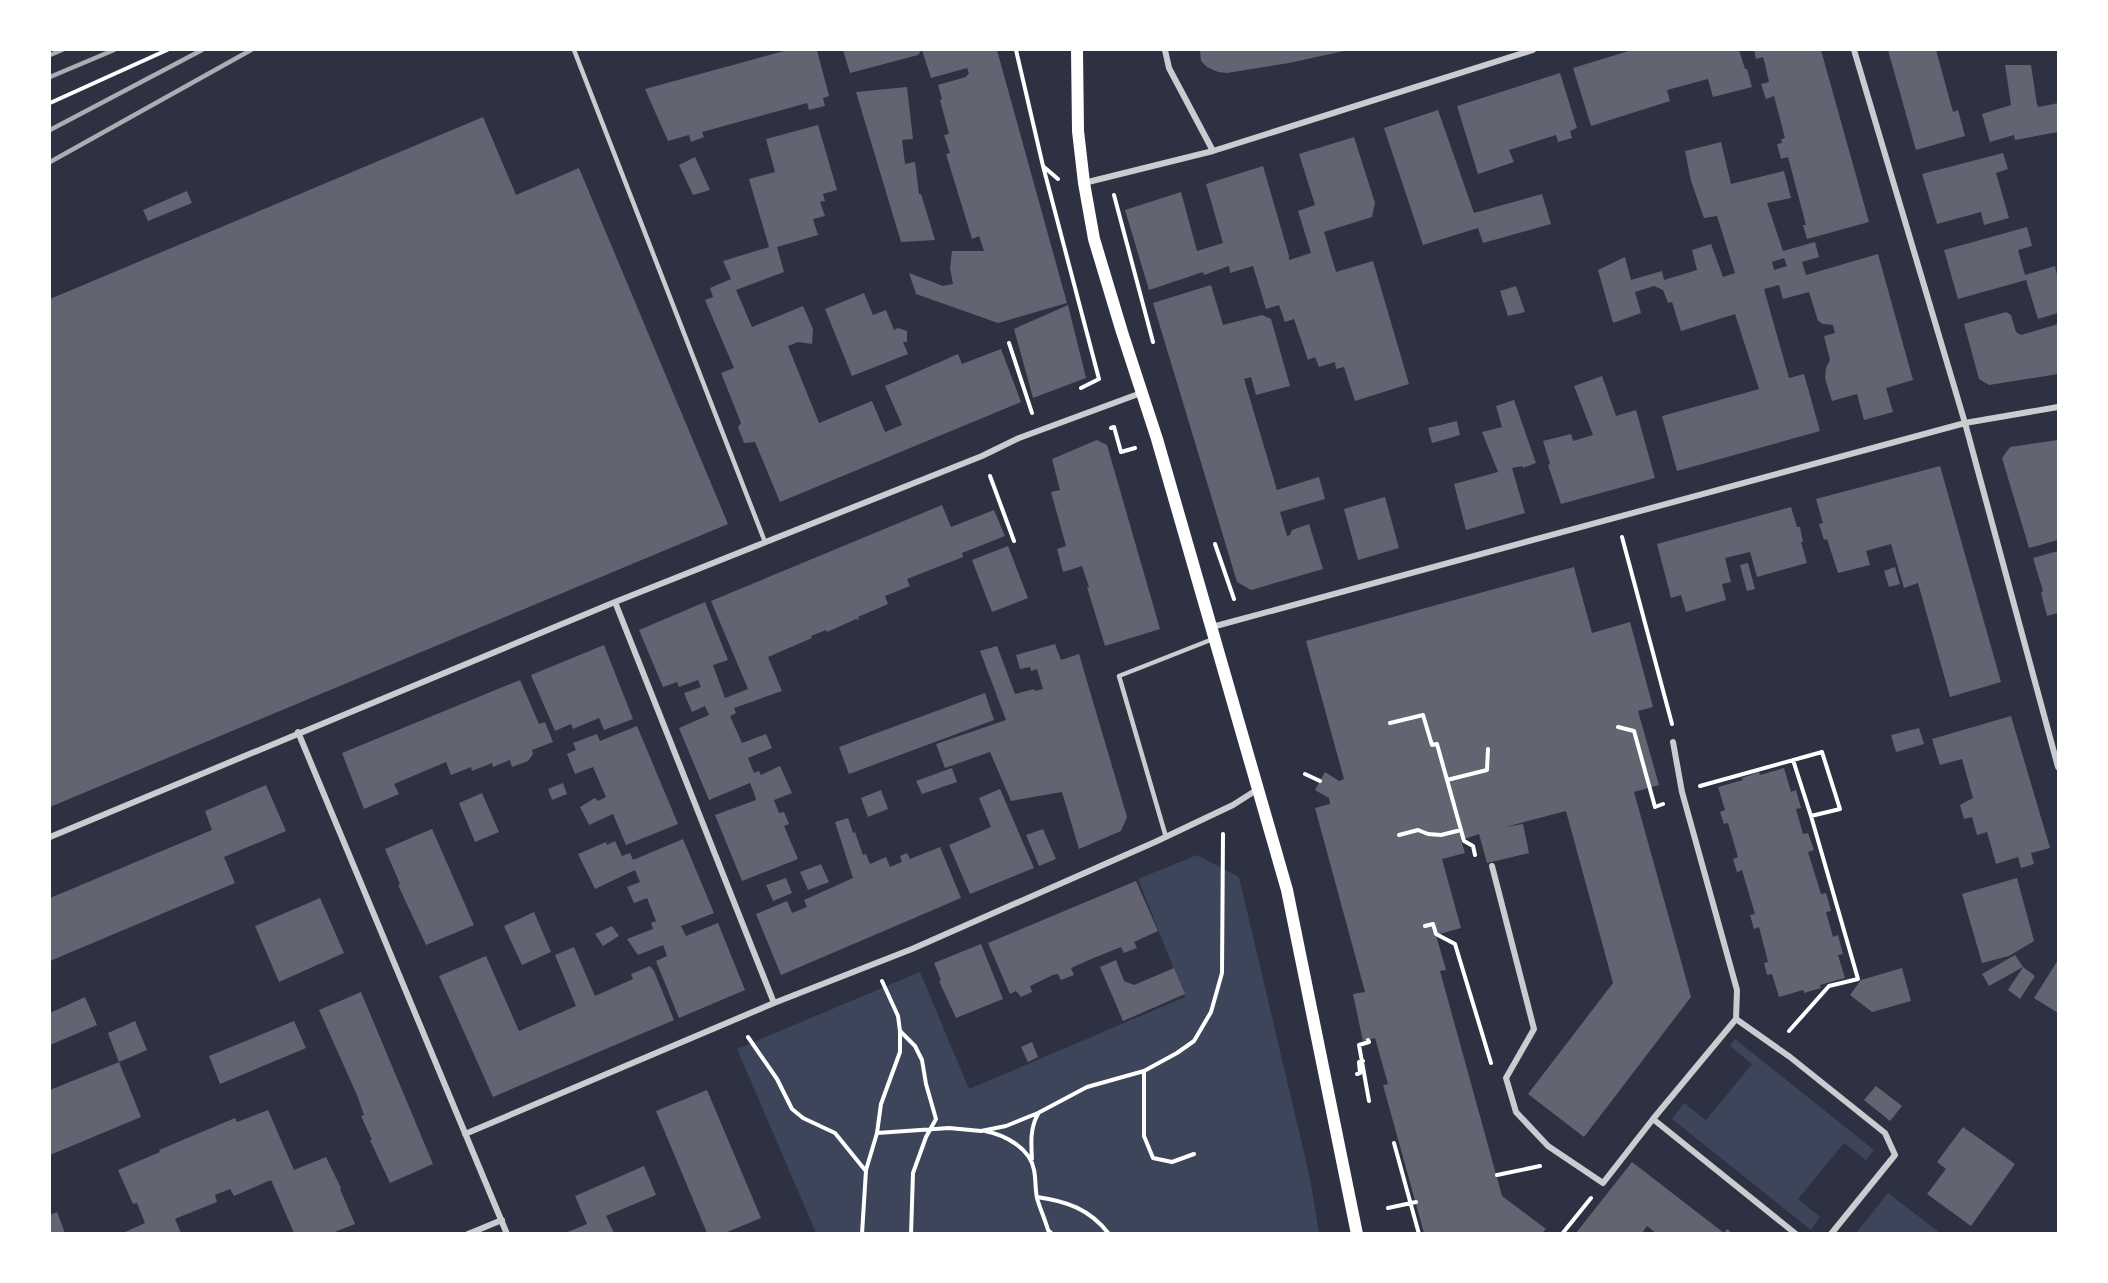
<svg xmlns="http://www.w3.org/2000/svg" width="2108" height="1283" viewBox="0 0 2108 1283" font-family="'PT Serif',serif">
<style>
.green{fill:#3c4559}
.building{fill:#626471;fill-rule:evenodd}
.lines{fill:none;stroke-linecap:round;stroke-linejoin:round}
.path{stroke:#fff;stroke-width:4}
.service{stroke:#caccd0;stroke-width:4.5}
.minor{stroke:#caccd0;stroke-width:6}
.secondary{stroke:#fff;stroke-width:12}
.rail{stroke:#abadb3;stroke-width:4.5}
</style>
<rect width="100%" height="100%" fill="#2d3142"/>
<path class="green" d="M1197,855l42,22 71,301 9,55h-503l-79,-184 183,-77 49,117 216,-92 -47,-118z
M1735,1039l139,111 -8,10 -22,-17 -46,56 22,18 -9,13 -139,-111 12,-16 22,17 46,-56 -22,-18z
M1888,1193l52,40h-84z"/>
<path class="building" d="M788,50h29l12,46 -6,2 2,8 -16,4 -2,-7 -105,29 2,5 -13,5 -2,-7 -21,6 -23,-52z
M843,50h79l-4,5 -68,18z
M922,50h75l70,253 -69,20 -82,-29 -7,-21 34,13 10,-2 -3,-16 2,-17h32l-5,-15 -7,3 -26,-85 4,-1 -6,-18 5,-1 -9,-34 2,-1 -4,-14 28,-8 3,-4 -2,-5 -36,10z
M1200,50h144v1l-55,12 -62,10 -9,-1 -11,-5 -6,-6z
M1632,50h107l6,19h2l5,18 -39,10 -5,-18 -41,11 3,11 -79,25 -18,-58z
M1754,50h67l48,172 -62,17 -4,-14h3l-18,-68 -7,2 -4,-15 5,-1 -1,-4 4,-1 -11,-42 -8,3 -5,-15 8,-2 -4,-18 -2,-7 -7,2z
M1888,50h48l17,62 5,-2 7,26 -49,14z
M2005,65h26l6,40 2,2 19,-4v29l-43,8 -1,-5 -24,7 -8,-28 29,-9z
M1560,73l17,55 -7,3 2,7 -14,4 -2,-7 -47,15 5,12 -36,12 -21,-68z
M907,87l6,52 -11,1 3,24 10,-2 4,32h2l14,46 -34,2 -45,-150z
M1438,110l36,103 68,-19 9,30 -68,19 -5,-15 -55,17 -39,-117z
M483,117l33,78 63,-27 149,356 -678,283v-508z
M818,125l19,65 -14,4 2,7 -5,1 5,14 -12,3 5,16 -41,12 7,25 -48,18 16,37 51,-21 10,23 -1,15 -14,-2 -10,4 31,77 53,-22 13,31 17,-7 -17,-39 73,-32 4,10 39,-15 20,53 -241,100 -25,-60 -11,1 -6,-16 3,-4 -20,-50 13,-5 -29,-68 8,-3 -3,-9 21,-9 -8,-18 46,-14 -20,-68 26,-7 -9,-33z
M1354,137l21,66 -3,14 -48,15 12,40 37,-11 36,123 -54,17 -11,-34 -8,2 -1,-7 -16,5 -4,-10 -7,3 -14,-41 -9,3 -6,-17 -13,4 -13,-43 -23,7 -1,-7 -25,9 -1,-3 -54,18 -24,-80 56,-18 16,59 26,-8 -17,-59 57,-18 26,90v4l22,-7 -13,-42 17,-6 -16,-51z
M1721,142l10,42 53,-13 7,27 -24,5 16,48 32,-9 4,15 -17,5 4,13 72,-21 35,126 -27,8 7,24 -29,8 -7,-26 -25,7 -7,-23 1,-10 4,-8 -6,-24 11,-3 -2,-8 -10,-1 -5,-3 -9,-29 -26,7 -4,-14 -15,4 25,89 15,-4 16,57 -143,40 -15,-55 97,-27 -24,-75 -54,17 -9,-29 -4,1 -5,-13 -9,-4 -19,6 6,21 -28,10 -15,-53 27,-13 6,23 31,-9 2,9 33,-10 -5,-20 19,-6 12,33 12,-4 -18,-57 -13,2 -13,-37 -6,-30zM1784,258l3,8 -13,4 -2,-8z
M2003,153l5,16 -12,4 13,45 -25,7 -3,-13 -44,12 -15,-50z
M695,157l15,33 -17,5 -14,-30z
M187,191l5,12 -44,18 -5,-11z
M2027,227l5,19 -14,4 7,25 30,-9 3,13v34l-20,6 -12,-39 -68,19 -14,-49z
M1211,285l12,40 39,-10 9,4 19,67 -34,9 -5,-18 -7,2 33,111 42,-13 6,22 -45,13 7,24 3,-1 2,-5 17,-6 14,45 -72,21 -14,-8 -84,-279z
M1516,286l9,26 -17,4 -8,-25z
M864,293l9,22 13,-5 8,20 4,-2 9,3v11h-4l5,12 -56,22 -27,-67z
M1068,305l18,73 -53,20 -19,-69z
M2006,312l5,3 5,17 5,3 37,-11v50l-69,11 -10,-6 -15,-55z
M1602,376l14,40 20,-6 19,68 -94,26 -13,-39 2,-1 -7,-23 28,-7 2,7 20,-6 -19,-49z
M1514,400l22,63 -13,5v-2l-11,2 13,45 -59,17 -12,-46 44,-12 -16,-40 20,-5 -6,-21z
M1457,421l3,14 -28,8 -4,-15z
M1097,440l10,5 53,184 -55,17 -18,-59h2l-7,-21 -19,6 -6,-23 9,-3 -15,-54 9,-2 -8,-31z
M2058,440v100l-29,8 -27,-90 8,-11z
M1940,466l61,216 -51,15 -32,-114 -14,5 -13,-44 -25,7 4,14 -32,8 -11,-34 -3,1 -5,-16 4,-1 -7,-24z
M1385,497l14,51 -41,12 -14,-51z
M942,505l9,22 43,-17 11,26 -43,17 1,4 -56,22 3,7 -25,10 3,8 -30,13 1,3 -3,-1 -29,13 -1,-2 -15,6 1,2 -44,19 14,34 -48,17 2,5 -6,3 12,27 24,-9 6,14 -24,10 6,15 5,-2 2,4 19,-9 12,27 -18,7 5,13 5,-1 5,12 -5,2 14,33 -56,22 -27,-66 41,-15 -2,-7 -4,-10 -41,17 -30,-72 30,-13 -4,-9 -13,6 -8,-19 17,-6 -3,-7 -19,7 -2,-5 -14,5 -24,-57 66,-28 23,58 -15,5 12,33 23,-9 -37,-88z
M1791,507l6,20h3l3,15h-2l6,21 -50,14 -7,-25 -25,6 6,24 -9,2 4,16 -40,12 -5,-17 -10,3 -14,-54z
M1008,546l20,52 -36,14 -20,-52z
M2058,551v62l-11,3 -6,-23 2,-2 -10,-33z
M1748,563l7,26 -8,2 -7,-26z
M1574,567l18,66 38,-11 23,85 -15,4 21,74 -25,7 57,205 -107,140 -56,-43 85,-111 -47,-172 -61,16 18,-3 6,29 -42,10 -8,-29 -18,6 4,13 -23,6 19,69 -25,7 10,35 -6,1 62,225 44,33 -4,4h-118l-41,-148 5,-1 -13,-46 -12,3 -10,-47 12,-2 -50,-184 15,-4 -1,-6 -14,-8 10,-18 14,9 5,-2 -38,-138z
M1895,567l5,17 -11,3 -5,-16z
M1055,644l6,16 18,-6 48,163 -6,14 -42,18 -17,-57 -51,9 -21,-49 -45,16 -9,-24 70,-24 -26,-69 17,-5 18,48 19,-5 1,2 8,-2 -6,-20 -6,2 -1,-4 -10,2 -4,-14z
M604,645l29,74 -29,11 -5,-12 -26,11 -2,-5 -16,7 -24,-56z
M520,680l19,44 6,-2 8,20 -21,8 1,4 -5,7 -16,6 -2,-7 -17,7 -1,-4 -20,8 -1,-4 -20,8 -5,-13 -52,22 5,10 -35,15 -22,-56z
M985,693l9,27 -145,54 -10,-27z
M2011,716l39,132 -19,5 3,11 -13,4 -3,-11 -22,7 -9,-32 -10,3 -5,-18 -8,2 -4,-14 13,-7 -11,-39 -22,6 -8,-26z
M637,726l41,98 -52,21 -13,-31 -24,11 -9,-18 15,-9 3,3 8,-4 -13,-30 -18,7 -8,-20 9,-4 -3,-7 24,-9 3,7z
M1919,728l5,16 -28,8 -5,-17z
M952,768l5,14 -35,12 -6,-13z
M1784,768l7,24 5,-2 5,18 -5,1 7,25 5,-1 6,17 -6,2 13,42 5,-1 5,18 -5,1 7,25 5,-2 5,19 -5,1 7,23 -25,7 1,3 -17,5 -1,-3 -24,7 -7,-23 -5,1 -3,-12 4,-1 -9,-35 -5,2 -4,-14 5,-1 -13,-44 -5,2 -4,-13 5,-2 -10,-34 -4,1 -4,-12 5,-2 -7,-23 25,-7 -1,-2 17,-6 1,3z
M563,783l4,11 -15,6 -4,-11z
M266,785l20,46 -62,26 11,26 -185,78v-63l162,-68 -7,-19z
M1000,789l34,79 -64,26 -21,-49 42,-18 -12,-29z
M881,790l7,19 -20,8 -7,-19z
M482,793l17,39 -24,10 -16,-39z
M848,818l5,15 2,-1 8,23 3,-1 4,10 16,-7 4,10 12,-5 -2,-6 7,-3 3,6 30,-12 21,51 -180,77 -25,-61 31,-13 5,12 15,-6 -3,-7 49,-22 -18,-56z
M432,829l42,96 -48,20 -28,-60 2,-1 -15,-35z
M1043,829l13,30 -17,7 -13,-31z
M683,839l31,74 -33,13 5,10 32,-13 27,67 -66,28 -23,-57 11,-5 -4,-11 -25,10 -11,-16 26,-10 -2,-6 5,-2 -9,-23 -13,5 -7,-16 13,-5 -5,-12 -40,19 -17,-35 28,-12 1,3 8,-4 7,15 8,-3 3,7z
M821,864l8,18 -21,8 -8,-18z
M786,878l6,15 -19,8 -7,-16z
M2017,878l17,63 -25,15 -27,7 -20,-69z
M1136,881l22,50 -24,11 3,6 -13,5 -3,-6 -25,10 -25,11 3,7 -13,5 -3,-6 -5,1 -23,11 2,6 -11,5 -5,-6 -6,3 -22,-51z
M320,898l24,55 -65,29 -24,-56z
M534,912l17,40 -29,13 -18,-39z
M612,926l7,10 -16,10 -8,-12z
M981,944l22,55 -47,19 -17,-37 2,-1 -7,-17z
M574,947l21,49 38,-17 -2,-5 19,-8 4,5 20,49 -181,77 -54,-121 47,-20 33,75 57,-25 -21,-51z
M2015,955l8,12 -34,19 -7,-12z
M1116,960l8,21 10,4 40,-17 11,26 -62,27 -23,-54z
M2058,960v53l-24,-15z
M2023,967l12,9 -15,23 -12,-9z
M1902,968l9,33 -39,11 -22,-17 11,-15z
M361,992l72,172 -43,19 -20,-43h2l-11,-24 3,-1 -7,-20 -38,-85z
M85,997l12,28 -47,20v-32z
M135,1021l12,29 -28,12 -11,-29z
M294,1021l12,27 -86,36 -11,-28z
M1032,1042l6,15 -10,5 -7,-15z
M119,1062l22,55 -91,38v-65z
M1876,1086l26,20 -12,15 -26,-21z
M707,1090l54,128 -36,15h-18l-51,-122z
M268,1110l26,60 32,-13 15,31 -1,1 15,35 -23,9h-38l-23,-53 -37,16 -4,-7 -15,6 2,7 -40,16 -2,1 6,14h-58l22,-10 -8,-20 -4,1 -15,-34 42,-18 -1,-2 76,-32 2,4z
M1963,1127l52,37 -44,62 -44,-32 19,-25 -9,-7z
M1632,1162l92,71 3,-4 5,4h-76l-9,-7 -5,7h-66z
M644,1166l12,29 -50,21 8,17h-49l22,-9 -12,-28z
M57,1212l8,21h-15v-18z"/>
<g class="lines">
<path class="path" d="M1016,50l27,116 56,213 -18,9
M50,103l117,-53
M1044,167l14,12
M1114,195l39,147
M1009,343l23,70
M1111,428l3,-1 7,25 14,-4
M990,476l24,65
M1622,537l50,187
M1215,544l19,55
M1390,723l33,-8 9,30 5,-1 24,86
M1618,727l16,4 21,76 8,-3
M1793,760l18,56
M1305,774l15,7
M1447,780l40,-10 1,-21
M1700,786l122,-34 18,57 -29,7 47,163 -29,7 -40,45
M1399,835l19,-5 10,4 13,1 20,-5 3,11 9,5 2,9
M1425,926l8,-2 3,10 19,10 36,119
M882,981l16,35 2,15 15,15 7,14 4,24 10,35 -10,18 -13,36 -2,61
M748,1037l29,42 15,30 11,9 32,15 30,37
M1368,1040l1,2 -10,3 10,56
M1144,1071v65l9,22 19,4 22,-8
M1357,1074l3,-1 -1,-11 4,-1
M985,1131c20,4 45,17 49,39 2,9 1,19 3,28 3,11 8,21 11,32l4,4
M877,1133l4,-29 19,-52v-20
M1394,1143l25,91
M1032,1159c-1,-16 -2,-31 6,-45
M1497,1175l43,-9
M1037,1197c29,4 53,12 72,37
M1388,1208l28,-6
M862,1234l4,-64 11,-37 72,-5 32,3 25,-5 32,-13 49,-26 57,-16 33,-18 17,-12 17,-29 11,-39 1,-139
M1562,1234l29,-36"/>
<path class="service" d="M574,50l191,492
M1166,837l-47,-161 94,-37"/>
<path class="minor" d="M1165,50l4,18 44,83
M1854,50l111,373 93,344
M1084,183l129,-32 320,-101
M615,602l159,401
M1212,627l753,-204 93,-16
M298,732l209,502
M1673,742l9,50 55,198 -1,29 54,38 95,76 10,22 -64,79
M50,837l565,-235 367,-146 37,-18 122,-45
M1492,866l42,163 -28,49 10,34 32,34 55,37 50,-64
M1736,1019l-83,100 143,115
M465,1134l309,-131 138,-54 243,-107 78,-37 25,-16
M468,1234l34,-14"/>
<path class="secondary" d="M1077,50l1,81 6,52 10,56 28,93 35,107 130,451 70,344"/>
<path class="rail" d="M50,55l12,-5
M50,77l64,-27
M50,130l152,-80
M50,162l201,-112"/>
</g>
<rect width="2108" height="1283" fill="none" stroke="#ffffff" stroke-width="102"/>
</svg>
